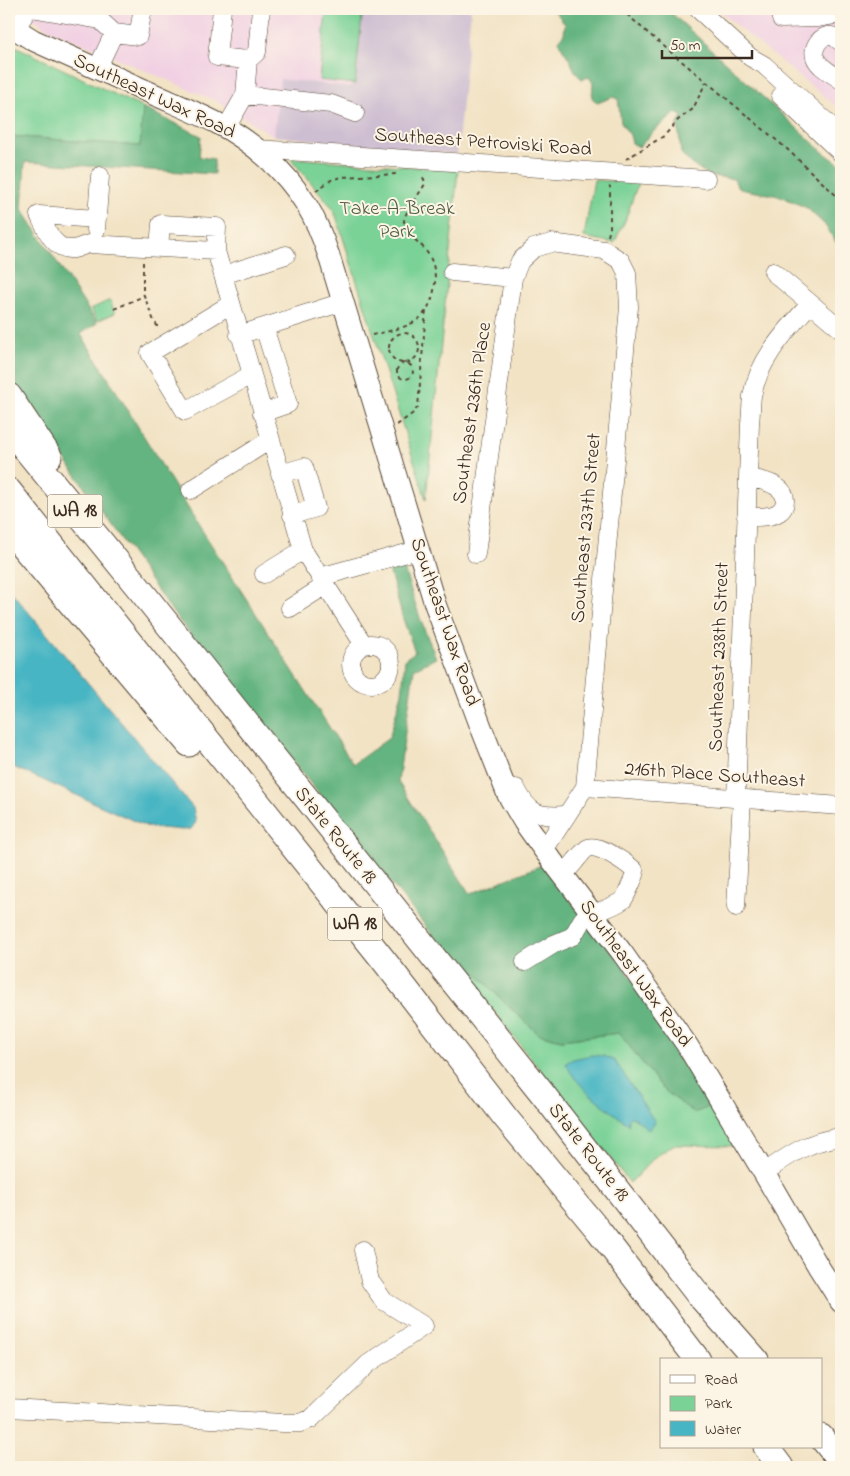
<svg xmlns="http://www.w3.org/2000/svg" width="850" height="1476" viewBox="0 0 850 1476" font-family="'Indie Flower',sans-serif">
<style>
.built{fill:#f1d0e3}
.industrial{fill:#cebed1}
.green{fill:#7ad297;stroke:#5a7e5a}
.forest{fill:#63b480;stroke:#4f6f4f}
.water{fill:#47b5c3;stroke:#417070}
.lines{fill:none;stroke-linecap:round;stroke-linejoin:round}
.minor-casing{stroke:#564637;stroke-width:19}
.major-casing{stroke:#564637;stroke-width:23}
.highway-casing{stroke:#564637;stroke-width:27}
.path{stroke:#564637;stroke-width:2;stroke-dasharray:4 4;stroke-linecap:butt}
.minor{stroke:#fff;stroke-width:18}
.major{stroke:#fff;stroke-width:21}
.highway{stroke:#fff;stroke-width:25}
.labels{text-anchor:middle;dominant-baseline:central;stroke-width:4;stroke-linejoin:round;paint-order:stroke}
.shield{fill:#fcf5e5;stroke:#75675a;stroke-width:1}
.shield-label{font-size:19px;font-weight:bold;fill:#3b2a1e}
.street-label{font-size:20px;fill:#3b2a1e;stroke:#fcf5e5}
.park-label{font-size:20px;fill:#4e5c42;stroke:#fcf5e5}
</style>
<rect width="100%" height="100%" fill="#fcf5e5"/>
<filter id="ink" filterUnits="userSpaceOnUse"><feTurbulence type="fractalNoise" baseFrequency=".02" numOctaves="2"/><feDisplacementMap in="SourceGraphic" scale="10" xChannelSelector="R" yChannelSelector="G"/><feConvolveMatrix kernelMatrix="1 2 1 2 8 2 1 2 1" color-interpolation-filters="sRGB"/></filter>
<filter id="wash" filterUnits="userSpaceOnUse"><feTurbulence type="fractalNoise" baseFrequency=".0096" numOctaves="4" result="noise"/><feDisplacementMap in="SourceGraphic" scale="20" xChannelSelector="R" yChannelSelector="G"/><feGaussianBlur stdDeviation="1.12" result="paint"/><feColorMatrix in="noise" values="0 0 0 0 0 0 0 0 0 0 0 0 0 0 0 0 0 1.4 0 .05"/><feComposite in="paint" operator="in"/></filter>
<g filter="url(#wash)">
<rect width="100%" height="100%" fill="#f2e3c5"/>
<path class="built" d="M20,9h343l-8,75 -78,33 -3,19 -58,-35 -168,-72z
M722,9h119v101l-119,-96z"/>
<path class="industrial" d="M363,9h108l-14,145 -183,-18 6,-57 68,8 7,-3z"/>
<path class="green" d="M326,13l36,3 -7,68 -36,-4z
M9,43l134,65 -3,38 -131,-10z
M290,158l168,12 -32,329 -90,-283 -5,-10z
M594,180l44,3 -13,38 -11,22 -30,-6z
M110,300l5,13 -18,8 -6,-12z
M440,944l32,25 34,35 33,30 22,6 58,-7 45,57 50,15 21,41 -62,-1 -19,13 -24,25z"/>
<path class="forest" d="M547,9h120l156,143 18,13v85l-16,-25 -18,-17 -27,-12 -36,-6 -7,-4 -3,-7 -23,-3 -20,-12 -10,-11 -3,-29 4,-8 -6,-3 -22,18 -15,16 -7,-4 -2,-8 -9,-12 -3,-24 -6,-2 -14,6 -6,-5 1,-15 -4,-6 -7,2c-6,-5 -8,-9 -11,-17 -4,-8 -10,-13 -12,-22l5,-6 1,-10 -9,-12z
M143,108l58,28 -2,21 15,2v15l-189,-12 -3,47 75,114 -16,11 115,187 157,243 36,-26 13,-45 3,-34 10,-7 -12,-33 -14,-50 14,-3 18,55 15,37 -22,11 -16,113 72,112 72,-29 80,99 92,141 -20,8 -30,-23 -45,-57 -58,7 -22,-6 -33,-30 -34,-35 -32,-25 -266,-330 -165,-234v-244l131,10z"/>
<path class="water" d="M9,589l184,219 3,14 -5,7 -8,1 -35,-3 -139,-62z
M591,1055l12,1 12,5 40,61 -6,8 -14,-12 -5,-1 -2,2 1,6c-20,-16 -54,-38 -63,-62l7,-4z"/>
</g>
<g filter="url(#ink)">
<g class="lines">
<defs>
<path id="minor" d="M37,9l63,11 14,13 24,3 5,-27
M222,9l-5,48 31,3
M698,9l52,48 14,8 77,70
M780,9l1,10 37,-1 23,-4
M15,30l13,-21
M841,42c-3,-2 -6,-5 -9,-6 -11,-2 -20,11 -17,21 3,10 18,17 26,23
M97,69l17,-36
M245,95l86,9 24,9
M781,96l60,57
M226,128l19,-33 3,-35 9,-8 4,-43
M257,149l449,30
M97,219l-58,-4c7,14 15,36 35,34 5,-1 10,-4 15,-5l127,7 87,299 61,95
M96,230l4,-54
M159,248l2,-24 56,3 -1,24
M452,272l61,6
M773,272l68,57
M223,275l63,-20
M231,304l-81,49 35,58 66,-36
M239,335l104,-33
M262,413l26,-9 -24,-77
M280,474l24,-7 12,41 -24,7
M191,490l79,-50
M746,517c13,0 39,2 39,-17 0,-5 -3,-10 -8,-13 -7,-6 -20,-7 -29,-10
M476,554l37,-276 7,-17 14,-13 17,-5 53,7 17,11 6,12 2,34 -44,480 -41,63
M264,574l39,-24
M320,577l98,-27
M290,608l36,-23
M351 664a20 20 0 1 1 40 0a20 20 0 1 1-40 0Z
M585,787l256,19
M516,788c13,27 23,29 51,27
M736,799l14,-375c1,-9 1,-19 2,-28 7,-37 34,-65 58,-92
M563,875c6,-5 20,-25 25,-27 10,-5 38,15 46,22l1,5c-3,6 -9,22 -12,25 -8,6 -21,10 -30,14
M736,907l6,-108
M525,962l29,-18 19,-8 9,-16 8,-9
M764,1173c26,-19 45,-32 77,-36
M9,1408l274,15h17l11,-4 57,-55 56,-38 -40,-25 -14,-20 -7,-31"/>
<path id="major" d="M9,25l24,15c39,18 79,35 118,53 22,10 45,19 66,30 35,18 68,47 89,81 10,16 17,34 23,52l106,348 46,123 27,68 16,27 20,28 79,104 64,91 77,128 54,93 23,36"/>
<path id="highway" d="M9,396l40,60
M9,429l133,163 400,501 155,200 59,67
M9,491l376,471 120,155 94,114 99,129
M9,530l180,214
M821,1437l20,25
M766,1447l15,20"/>
</defs>
<use href="#minor" class="minor-casing"/>
<use href="#major" class="major-casing"/>
<use href="#highway" class="highway-casing"/>
<path class="path" d="M621,9l28,25 138,115 54,51
M626,159l38,-23 14,-16 15,-11 13,-27
M316,191l15,-11 10,-3 56,-3
M608,236l2,-8v-42
M143,262v31l11,28 6,9
M114,309l30,-13
M389 348a15 15 0 1 1 30 0a15 15 0 1 1-30 0Z
M372,335c16,-4 38,-7 50,-19 15,-17 18,-47 4,-65 -7,-10 -22,-17 -22,-31 1,-8 16,-27 21,-36l-1,-5 -3,-3
M397 371a8 8 0 1 1 16 0a8 8 0 1 1-16 0Z
M397,425l15,-11 6,-7 8,-97"/>
<use href="#minor" class="minor"/>
<use href="#major" class="major"/>
<use href="#highway" class="highway"/>
</g>
</g>
<g class="labels">
<g class="shield">
<rect x="47.5" y="494.5" width="55" height="33" rx="4"/>
<rect x="327.5" y="907.5" width="55" height="33" rx="4"/>
</g>
<g class="shield-label">
<text x="75" y="511">WA 18</text>
<text x="355" y="924">WA 18</text>
</g>
<g class="street-label">
<text transform="translate(154 97) rotate(25)">Southeast Wax Road</text>
<text transform="translate(483 143) rotate(4)">Southeast Petroviski Road</text>
<text transform="translate(473 413) rotate(-82)">Southeast 236th Place</text>
<text transform="translate(587 528) rotate(-85)">Southeast 237th Street</text>
<text transform="translate(444 622) rotate(71)">Southeast Wax Road</text>
<text transform="translate(720 657) rotate(-88)">Southeast 238th Street</text>
<text transform="translate(715 776) rotate(4)">216th Place Southeast</text>
<text transform="translate(335 836) rotate(51)">State Route 18</text>
<text transform="translate(635 974) rotate(54)">Southeast Wax Road</text>
<text transform="translate(588 1153) rotate(52)">State Route 18</text>
</g>
<g class="park-label">
<text x="397" y="209">Take-A-Break<tspan x="397" dy="23">Park</tspan></text>
</g>
</g>
<rect width="850" height="1476" fill="none" stroke="#fcf5e5" stroke-width="30"/>
<rect x="660" y="1358" width="162" height="90" fill="#fcf5e5" stroke="#afa495"/>
<rect x="670" y="1375" width="25" height="8" fill="#ffffff" stroke="#afa495"/>
<text x="705" y="1384" font-size="15" fill="#3b2a1e">Road</text>
<rect x="670" y="1396" width="25" height="15" fill="#7ad297" stroke="#afa495"/>
<text x="705" y="1408" font-size="15" fill="#3b2a1e">Park</text>
<rect x="670" y="1421" width="25" height="15" fill="#47b5c3" stroke="#afa495"/>
<text x="705" y="1434" font-size="15" fill="#3b2a1e">Water</text>
<path d="M662 50v8h90v-8" fill="none" stroke="#3b2a1e" stroke-width="2.5"/>
<text x="670" y="50" font-size="15" fill="#3b2a1e" stroke="#fcf5e5" stroke-width="4" paint-order="stroke">50 m</text>
</svg>
